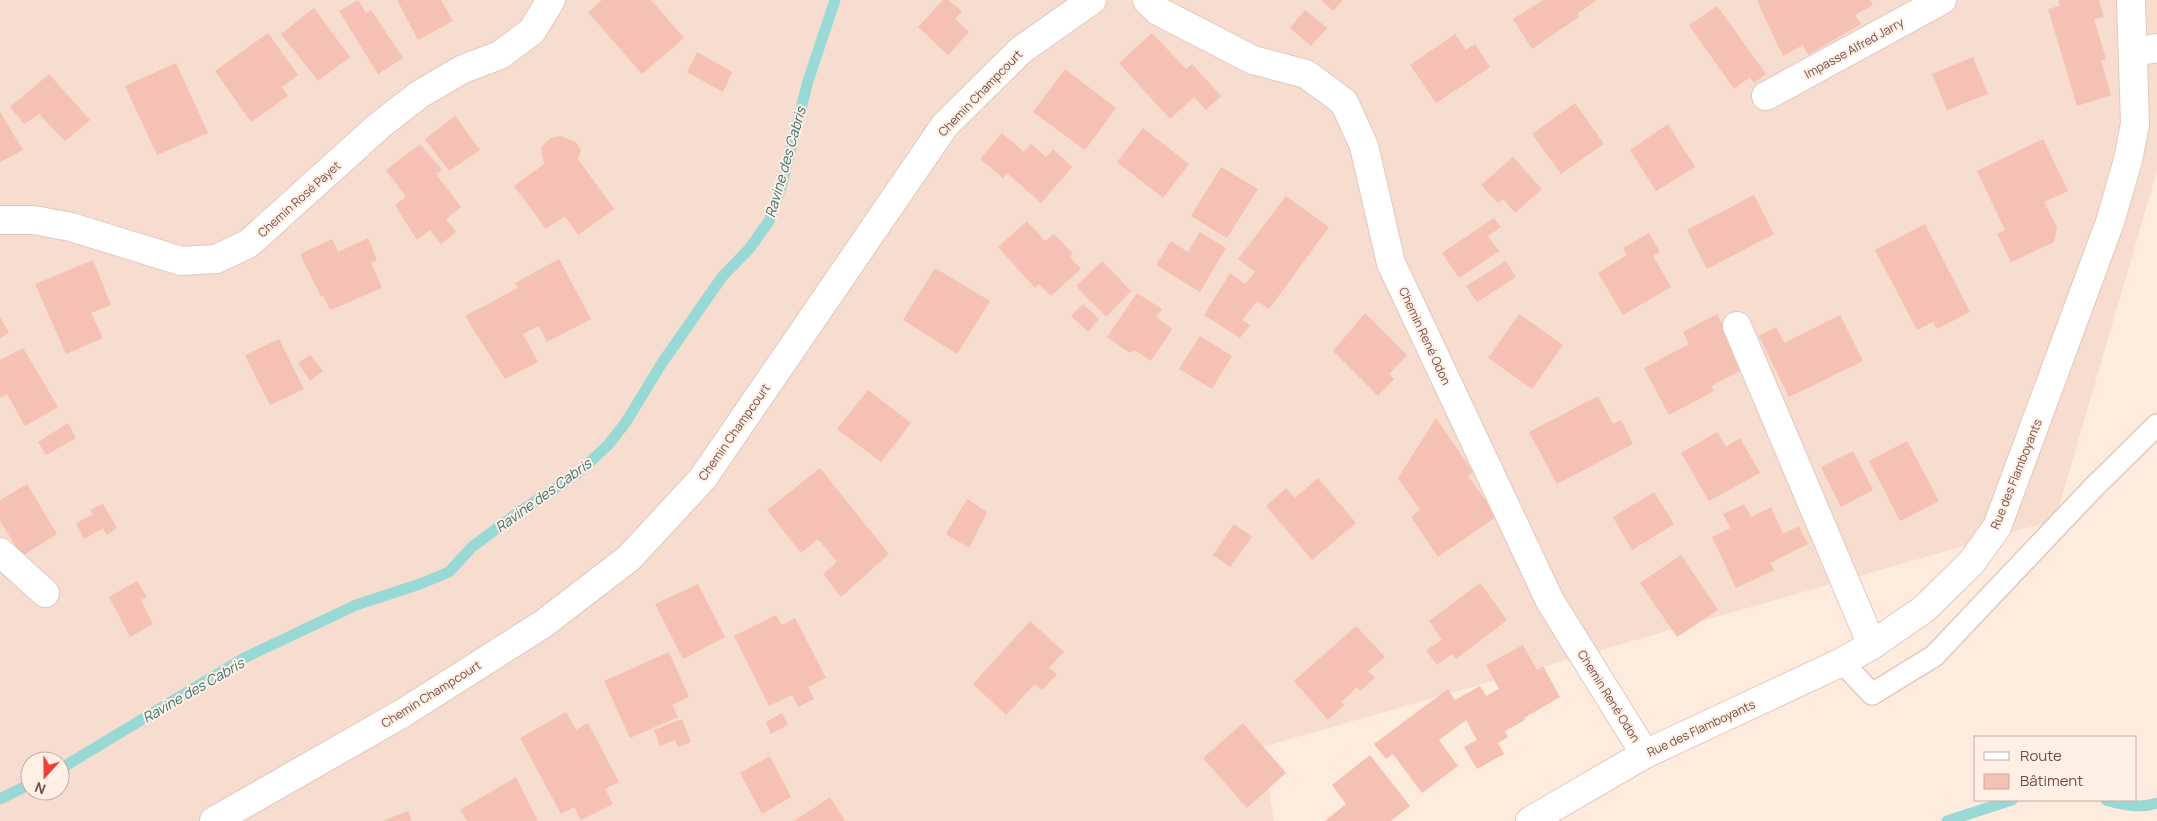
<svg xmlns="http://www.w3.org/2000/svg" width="2157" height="821" font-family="Manrope,sans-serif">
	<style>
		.residential { fill: #f7ddcf; fill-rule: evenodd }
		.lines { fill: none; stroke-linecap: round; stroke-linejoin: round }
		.stream { stroke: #98d9d6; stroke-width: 11 }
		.building { fill: #f4c1b4 }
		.service-casing { stroke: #e3c7bd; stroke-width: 24 }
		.minor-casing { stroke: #e3c7bd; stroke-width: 30 }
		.secondary-casing { stroke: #e8c6b9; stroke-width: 30 }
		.service { stroke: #fff; stroke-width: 21 }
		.minor { stroke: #fff; stroke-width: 28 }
		.secondary { stroke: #fff; stroke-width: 28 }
		.labels { text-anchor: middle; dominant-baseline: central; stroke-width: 4; stroke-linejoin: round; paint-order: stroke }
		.street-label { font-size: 12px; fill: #734c45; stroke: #ffefe5 }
		.water-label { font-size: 14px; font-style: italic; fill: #367472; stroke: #ffefe5 }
	</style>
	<rect width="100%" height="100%" fill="#fdebdd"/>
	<path class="residential" d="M0 0H2157V171L2055 520 1262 747 1274 821H0ZM30 761H60V791H30Z"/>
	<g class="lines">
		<g class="stream">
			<polyline points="60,769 244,658 356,605 420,584 449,572 472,547 519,512 578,473 608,445 626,422 662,363 722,277 749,249 769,221 782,184 808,81 835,0"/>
			<polyline points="0,799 30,784"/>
			<path d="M2106 800C2122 805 2141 809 2157 803"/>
			<polyline points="1947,821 2012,800"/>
		</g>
	</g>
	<g class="building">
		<polygon points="358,0 366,13 371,10 403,58 378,74 339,11"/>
		<polygon points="397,0 441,0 453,21 418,40"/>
		<polygon points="602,0 651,0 684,38 642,74 588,12"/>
		<polygon points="943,0 948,0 962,11 955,19 969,32 948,55 918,27"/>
		<polygon points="1321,0 1343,0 1333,11"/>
		<polygon points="1543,0 1597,0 1577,14 1579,17 1532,49 1513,19"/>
		<polygon points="1759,0 1870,0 1873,5 1855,15 1861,24 1808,55 1803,45 1783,56 1757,1"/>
		<polygon points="2058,0 2099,0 2104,17 2094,19 2106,59 2101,60 2111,95 2077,106 2048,9 2060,6"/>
		<polygon points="1717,6 1766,74 1754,83 1750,77 1734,89 1689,25"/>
		<polygon points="314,8 350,57 318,81 281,34"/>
		<polygon points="1305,10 1327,28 1311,46 1290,28"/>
		<polygon points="268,33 298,75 282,87 288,96 251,122 215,71"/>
		<polygon points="1152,33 1186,69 1192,64 1221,96 1206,110 1194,97 1170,119 1119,63"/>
		<polygon points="1455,34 1466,50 1475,44 1490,67 1436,103 1410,65"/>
		<polygon points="697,52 732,72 723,92 687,72"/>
		<polygon points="1973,57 1988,94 1947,110 1932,74"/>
		<polygon points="176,63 208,133 157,155 125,86"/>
		<polygon points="1065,69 1116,108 1085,150 1033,112"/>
		<polygon points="49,74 90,120 65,141 39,114 24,124 10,107"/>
		<polygon points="1575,103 1604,144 1561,174 1532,134"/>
		<polygon points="0,112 23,150 0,162"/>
		<polygon points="455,116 480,150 449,171 425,139"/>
		<polygon points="1668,124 1695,167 1656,191 1630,150"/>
		<polygon points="1143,128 1189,164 1163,198 1117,162"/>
		<polygon points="1002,133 1024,152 1031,144 1046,157 1053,149 1072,167 1041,203 1007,173 1003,178 980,159"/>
		<polygon points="560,136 576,142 581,150 578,159 614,209 578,235 565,216 546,229 514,186 544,164 541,149 544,144 551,138"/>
		<polygon points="2043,139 2068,191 2044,202 2057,227 2054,242 2011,262 1997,234 2005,230 1977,171"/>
		<polygon points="420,144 442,170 436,174 461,207 446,219 456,232 441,244 430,230 417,240 395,205 406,197 386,170"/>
		<polygon points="1513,157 1542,189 1515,213 1503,199 1498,203 1481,185"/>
		<polygon points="1221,167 1258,189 1227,238 1191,216"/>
		<polygon points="1754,195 1774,234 1707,269 1687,230"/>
		<polygon points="1286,196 1329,227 1269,309 1257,301 1242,320 1250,325 1240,338 1204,315 1230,273 1245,284 1255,272 1238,259"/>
		<polygon points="1494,218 1501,227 1488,236 1499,251 1459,278 1442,253"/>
		<polygon points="1027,221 1045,241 1054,234 1073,254 1070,257 1081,269 1051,296 1039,284 1035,288 998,247"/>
		<polygon points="1925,224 1970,312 1937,329 1933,322 1917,330 1875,250"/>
		<polygon points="1200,232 1226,248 1200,292 1156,265 1171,241 1188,252"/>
		<polygon points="1649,233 1660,252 1653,256 1671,287 1623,315 1598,273 1627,255 1623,248"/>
		<polygon points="368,238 377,260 371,263 382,288 330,310 323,296 321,297 300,254 332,239 338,252"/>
		<polygon points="559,259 591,319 547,342 539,326 523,334 538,362 505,379 465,316 518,288 515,283"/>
		<polygon points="93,260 111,305 91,313 103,338 66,354 35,284"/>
		<polygon points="1102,261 1131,291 1106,317 1076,286"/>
		<polygon points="1506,261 1516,277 1477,302 1466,286"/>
		<polygon points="935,268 990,301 957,354 903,320"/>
		<polygon points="1137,293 1162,309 1156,317 1172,329 1151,361 1135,350 1130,353 1107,337"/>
		<polygon points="1083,304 1099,319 1088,332 1071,316"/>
		<polygon points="1365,313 1407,355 1389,374 1394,379 1378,396 1333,351"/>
		<polygon points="1519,314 1563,345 1532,389 1488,358"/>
		<polygon points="1717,314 1746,368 1711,386 1714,391 1669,415 1644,368 1689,344 1683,332"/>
		<polygon points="1840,315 1863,361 1789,397 1759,336 1776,327 1784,343"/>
		<polygon points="0,317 9,333 0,338"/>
		<polygon points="1200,336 1232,356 1212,389 1179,369"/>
		<polygon points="279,339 304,389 270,405 245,355"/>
		<polygon points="23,348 58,407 25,426 7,394 0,398 0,360"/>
		<polygon points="310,355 323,371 310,381 298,363"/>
		<polygon points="868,390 911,423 881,462 837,429"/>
		<polygon points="1598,396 1613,424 1621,420 1633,444 1557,484 1529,432"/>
		<polygon points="1436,418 1473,472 1468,476 1497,516 1438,557 1411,517 1420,510 1398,478"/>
		<polygon points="68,423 76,438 46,455 38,442"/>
		<polygon points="1717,432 1726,447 1740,438 1760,473 1709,501 1681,453"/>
		<polygon points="1907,441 1939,501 1900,521 1869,461"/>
		<polygon points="1853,451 1873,490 1841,507 1821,467"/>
		<polygon points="820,468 889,554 841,597 823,574 837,562 818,539 801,553 767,510"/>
		<polygon points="1318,478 1356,523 1312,560 1266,506 1286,488 1295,498"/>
		<polygon points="27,484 57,534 22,556 0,521 0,500"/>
		<polygon points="1654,492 1674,524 1632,550 1613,517"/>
		<polygon points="967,499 987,512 969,548 946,534"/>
		<polygon points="103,504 117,528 107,535 103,528 84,539 76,523 93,514 90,510"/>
		<polygon points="1744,504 1751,517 1771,507 1783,534 1799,526 1808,544 1770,563 1774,570 1736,588 1712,537 1731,528 1723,514"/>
		<polygon points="1234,524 1252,537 1230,567 1213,555"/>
		<polygon points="1681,555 1718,610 1677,637 1640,583"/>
		<polygon points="137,581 147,597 141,600 153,624 130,637 109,597"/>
		<polygon points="1480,583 1507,620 1456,659 1452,654 1437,665 1426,650 1442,640 1429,621"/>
		<polygon points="698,584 725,637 683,659 655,604"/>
		<polygon points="776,615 782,625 795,618 826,678 808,687 814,699 798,707 792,695 769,706 734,636"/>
		<polygon points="1030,621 1064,652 1049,668 1057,674 1042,690 1035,684 1006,715 973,684"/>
		<polygon points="1356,626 1385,657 1368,671 1375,678 1360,691 1357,687 1341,702 1344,705 1328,720 1294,681"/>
		<polygon points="1523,645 1537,670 1543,666 1560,697 1524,718 1525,720 1505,731 1508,737 1498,743 1504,754 1477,769 1464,747 1477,740 1466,720 1439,740 1458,766 1422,793 1393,754 1386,759 1374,744 1448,689 1455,700 1480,686 1486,696 1499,689 1486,665"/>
		<polygon points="669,652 689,697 672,705 678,717 630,738 604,681"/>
		<polygon points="566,712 576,730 588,723 619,782 605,789 613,804 581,820 574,807 561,814 520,738"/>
		<polygon points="782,713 788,725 771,734 766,722"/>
		<polygon points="682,719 691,742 678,747 675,740 660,746 654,730"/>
		<polygon points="1243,723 1286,773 1247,808 1203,758"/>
		<polygon points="1370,755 1410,806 1391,821 1325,821 1346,804 1332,785"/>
		<polygon points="770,756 791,797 762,814 740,773"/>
		<polygon points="516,777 538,821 467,821 460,810"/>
		<polygon points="830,797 845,821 794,821 820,804"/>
		<polygon points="408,811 412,821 382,821"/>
	</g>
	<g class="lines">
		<g class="service-casing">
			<polyline id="service" points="1842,662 1872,694 1934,656 2093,488 2157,425"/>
		</g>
		<g class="minor-casing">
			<g id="minor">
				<polyline points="1147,0 1158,11 1253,60 1306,74 1344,102 1364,146 1391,263 1550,601 1645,754"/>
				<polyline points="2134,52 2157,48"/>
				<polyline points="1766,96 1942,0"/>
				<polyline points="0,220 34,220 71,227 181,261 216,259 248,244 380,125 420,94 463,69 500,55 532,31 551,0"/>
				<polyline points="1737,326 1872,645"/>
				<polyline points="0,552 45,593"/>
				<polyline points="214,821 403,713 543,624 629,558 703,478 945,125 1021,50 1092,0"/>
			</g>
		</g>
		<g class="secondary-casing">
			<polyline id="secondary" points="1530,821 1645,754 1842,662 1872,645 1924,609 1971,563 1997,527 2110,222 2128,160 2135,124 2131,0"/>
		</g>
		<use href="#service" class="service"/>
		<use href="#minor" class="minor"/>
		<use href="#secondary" class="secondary"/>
	</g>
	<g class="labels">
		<g class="street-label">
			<text transform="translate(1854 48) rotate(-29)">Impasse Alfred Jarry</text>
			<text transform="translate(980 93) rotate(-46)">Chemin Champcourt</text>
			<text transform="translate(299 199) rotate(-42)">Chemin Rosé Payet</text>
			<text transform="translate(1425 336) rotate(65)">Chemin René Odon</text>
			<text transform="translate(734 432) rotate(-55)">Chemin Champcourt</text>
			<text transform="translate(2016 474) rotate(-68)">Rue des Flamboyants</text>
			<text transform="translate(431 694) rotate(-32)">Chemin Champcourt</text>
			<text transform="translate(1609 696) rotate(58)">Chemin René Odon</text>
			<text transform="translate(1701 728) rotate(-25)">Rue des Flamboyants</text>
		</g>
		<g class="water-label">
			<text transform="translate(785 162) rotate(-74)">Ravine des Cabris</text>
			<text transform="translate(543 495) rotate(-36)">Ravine des Cabris</text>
			<text transform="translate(193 690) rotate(-30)">Ravine des Cabris</text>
		</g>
	</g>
	<rect x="1974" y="736" width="162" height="65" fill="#ffefe5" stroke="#c7aea5"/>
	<rect x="1984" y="752" width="25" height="8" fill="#ffffff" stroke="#c7aea5"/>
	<text x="2020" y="761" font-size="15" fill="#734c45">Route</text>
	<rect x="1984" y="774" width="25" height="15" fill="#f4c1b4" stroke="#c7aea5"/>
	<text x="2020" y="786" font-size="15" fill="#734c45">Bâtiment</text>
	<g transform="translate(45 776) rotate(201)"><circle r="24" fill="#ffefe5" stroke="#c7aea5"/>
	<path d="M0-4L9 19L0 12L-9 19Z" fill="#ee403b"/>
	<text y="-8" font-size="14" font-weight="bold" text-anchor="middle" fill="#734c45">N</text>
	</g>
</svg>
